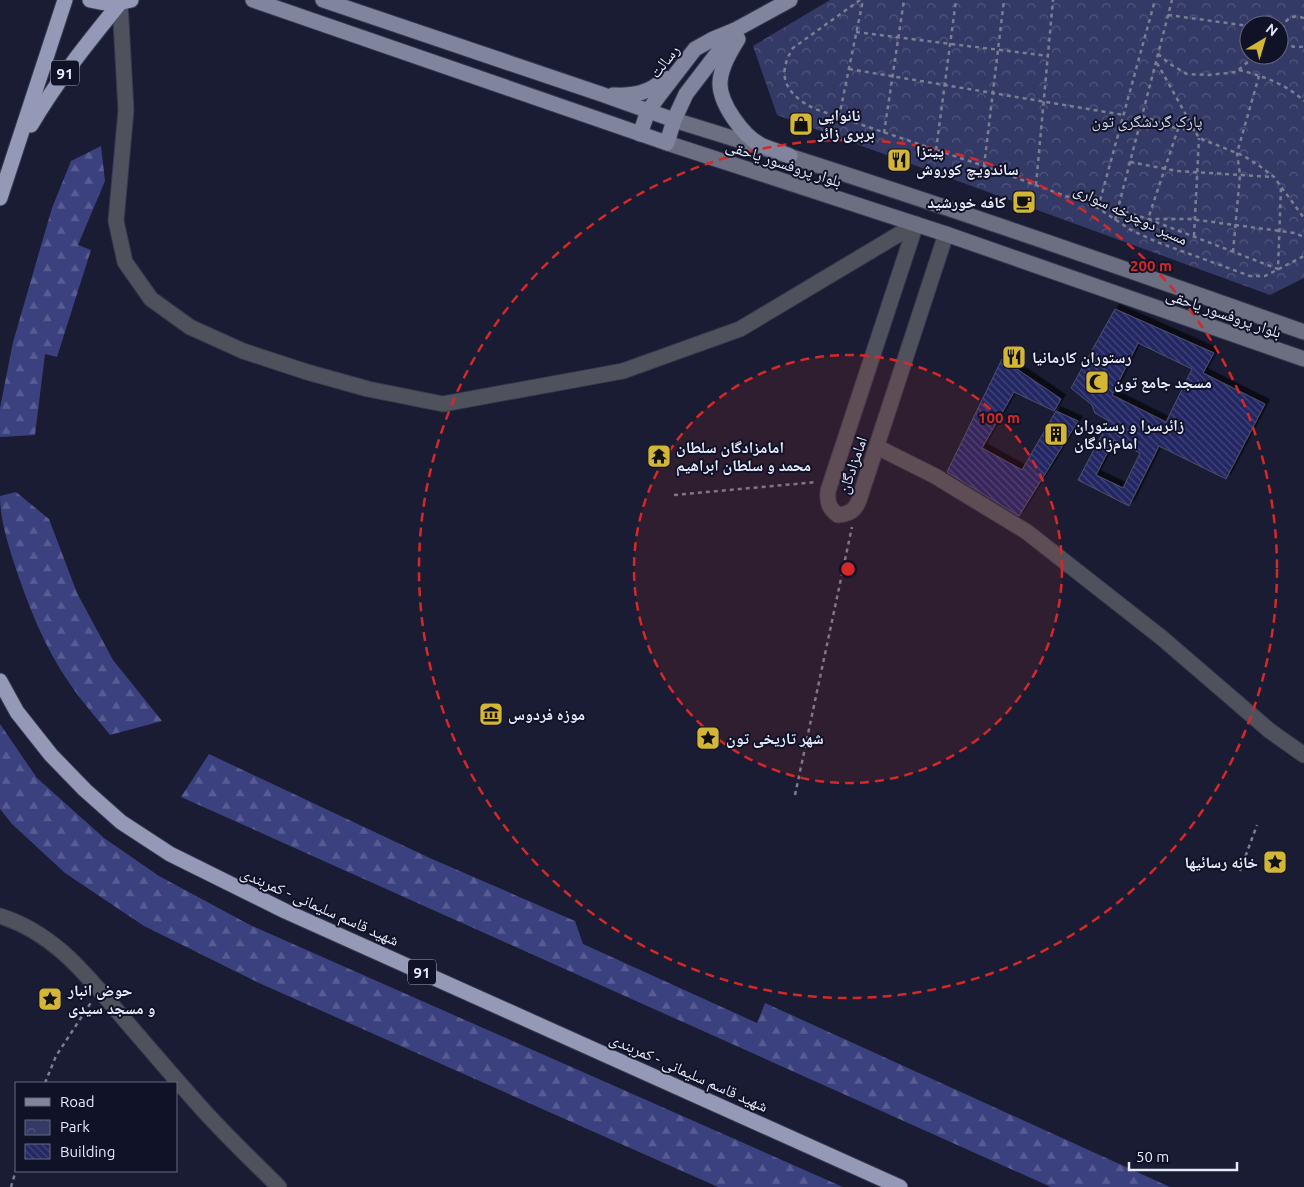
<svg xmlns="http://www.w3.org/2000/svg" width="1304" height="1187" font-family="Ubuntu,'Noto Naskh Arabic',sans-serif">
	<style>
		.forest { fill: url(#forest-firs) }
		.park { fill: url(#park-crowns); fill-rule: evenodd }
		.building { fill: url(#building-back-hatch); stroke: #4d516b; fill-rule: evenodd; filter: url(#shadow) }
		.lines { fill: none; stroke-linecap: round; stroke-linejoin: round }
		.street-casing { stroke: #36394e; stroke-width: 17 }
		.secondary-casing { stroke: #36394e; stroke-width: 17 }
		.primary-casing { stroke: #36394e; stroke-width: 17 }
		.highway-casing { stroke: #36394e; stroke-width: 17 }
		.path { stroke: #7b7e91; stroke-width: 2.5; stroke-dasharray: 4 4; stroke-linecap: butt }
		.street { stroke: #4f525d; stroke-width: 15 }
		.secondary { stroke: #6b6f81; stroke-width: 15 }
		.primary { stroke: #80859d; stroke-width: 15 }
		.highway { stroke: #9399b6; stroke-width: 15 }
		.ring { fill: none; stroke: #d62828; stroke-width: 2.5; stroke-dasharray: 9 6 }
		.labels { text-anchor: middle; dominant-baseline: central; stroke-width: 4; stroke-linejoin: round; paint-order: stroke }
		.shield { fill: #101328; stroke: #a6a9ba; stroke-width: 1 }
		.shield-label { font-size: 15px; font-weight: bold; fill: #e6e9f9 }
		.street-label { font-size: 16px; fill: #e6e9f9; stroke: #101328 }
		.poi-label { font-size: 16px; font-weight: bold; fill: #e6e9f9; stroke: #101328; text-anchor: start }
		.park-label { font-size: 16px; fill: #d7dbee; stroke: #101328 }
		.centre { fill: #d62828; stroke: #101328; stroke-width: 2.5 }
		.ring-label { font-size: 15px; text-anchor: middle; font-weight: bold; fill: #d62828; stroke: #101328; stroke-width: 4; stroke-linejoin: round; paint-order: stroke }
	</style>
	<defs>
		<pattern id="forest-firs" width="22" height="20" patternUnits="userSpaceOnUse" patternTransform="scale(1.25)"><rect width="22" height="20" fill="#3b417f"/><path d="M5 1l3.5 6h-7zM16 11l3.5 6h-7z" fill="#575c92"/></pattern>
		<pattern id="park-crowns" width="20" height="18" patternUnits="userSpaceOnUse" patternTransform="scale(1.25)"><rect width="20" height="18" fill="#343a66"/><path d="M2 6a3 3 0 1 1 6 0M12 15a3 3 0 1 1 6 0" fill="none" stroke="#51567d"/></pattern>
		<pattern id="building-back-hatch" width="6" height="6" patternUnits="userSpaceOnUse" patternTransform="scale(1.25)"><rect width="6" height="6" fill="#242863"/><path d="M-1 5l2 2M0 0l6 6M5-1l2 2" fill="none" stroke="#44477a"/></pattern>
		<filter id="shadow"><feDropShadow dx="4.5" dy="-4.5" stdDeviation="0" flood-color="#0009"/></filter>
	</defs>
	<rect width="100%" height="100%" fill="#191c32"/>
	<g class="forest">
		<polygon points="101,146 105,181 78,245 91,250 57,357 45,354 35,435 0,437 0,408 13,342 52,208 71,161"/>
		<path d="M16 492 49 519 77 593 113 660 162 721 110 735C97 718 82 702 70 684 44 647 28 605 14 563 7 541 0 518 0 496Z"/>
		<polygon points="0,724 37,778 104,838 159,876 250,925 843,1187 718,1187 259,983 144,926 65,873 12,824 0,809"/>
		<polygon points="209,754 432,859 575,921 583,944 757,1023 765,1003 1170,1187 1051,1187 181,797"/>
	</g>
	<path class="park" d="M830 0H1304V278L1270 295 777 115 753 46ZM1249 25H1279V55H1249Z"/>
	<g class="building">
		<path d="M1115 309 1214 353 1203 373 1265 404 1226 479 1159 446 1129 506 1078 480 1109 421 1095 413 1092 405 1071 388ZM1138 343 1192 369 1166 422 1112 395ZM1114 440 1140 453 1123 488 1096 475Z"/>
		<polygon points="1002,359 1061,399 1054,411 1014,392 982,448 1022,470 1056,411 1078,421 1019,516 947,472"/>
	</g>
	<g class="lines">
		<g class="street-casing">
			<g id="street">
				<polyline points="120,3 126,110 116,221 125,262 151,299 190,327 243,351 307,372 368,389 443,404 623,371 740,329 916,224"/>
				<path d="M916 224 828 491C827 503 829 508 838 515 849 514 855 511 859 500L946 234"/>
				<polyline points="877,447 935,476 1027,532 1162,638 1270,731 1304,755"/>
				<path d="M0 916C55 933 88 977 124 1019 148 1047 172 1075 196 1102 222 1132 251 1159 279 1187"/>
			</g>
		</g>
		<g class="secondary-casing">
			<g id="secondary">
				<path d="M674 120C886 185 1095 258 1304 332"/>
				<polyline points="667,143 946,234 1304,359"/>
			</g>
		</g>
		<g class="primary-casing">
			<g id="primary">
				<polyline points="253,0 667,143 674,120 686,94 735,30"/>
				<polyline points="323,0 601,94 674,120"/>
				<path d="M738 39C730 52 721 67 720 82 719 103 743 136 761 145 770 149 781 152 790 156"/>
				<path d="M613 95C634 96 650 93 665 78"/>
				<polyline points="640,134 648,111 658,97 695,49 713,39 735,30 790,0"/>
			</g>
		</g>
		<g class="highway-casing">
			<g id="highway">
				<path d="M90 0C105 4 117 4 131 0"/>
				<path d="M31 125C57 81 88 42 120 3"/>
				<polyline points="0,198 65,0"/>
				<polyline points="0,681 17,712 51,755 85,790 121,822 170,854 285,911 900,1187"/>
			</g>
		</g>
		<g class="path">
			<path d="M860 0 793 48C775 77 787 95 815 109L984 166 1098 208 1131 230 1157 242 1250 276H1265L1304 256"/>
			<polyline points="1168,15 1249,26"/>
			<path d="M1304 18C1275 8 1276 55 1304 46"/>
			<polyline points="856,32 1048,56"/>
			<polyline points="1158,54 1170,64 1187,74 1209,75 1236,72 1256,55"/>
			<polyline points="1157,63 1199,138 1244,156 1261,167 1274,177 1304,218"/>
			<polyline points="849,69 1124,115"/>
			<path d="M1239 70C1263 76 1286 84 1304 101"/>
			<polyline points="1142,116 1178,129"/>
			<polyline points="839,117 863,0"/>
			<polyline points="1195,130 1178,129 1148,219 1278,269 1281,186"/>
			<polyline points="884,133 904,0"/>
			<polyline points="936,150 956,0"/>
			<polyline points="1130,162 1177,171 1272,177"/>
			<polyline points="984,166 1004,0"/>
			<polyline points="1036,185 1053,0"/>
			<polyline points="1098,208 1155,0"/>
			<polyline points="1117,209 1148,219 1190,219 1295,233 1304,237"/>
			<polyline points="1115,220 1172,0"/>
			<polyline points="1194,236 1199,138"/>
			<polyline points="1233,252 1240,175 1237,153 1259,76"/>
			<polyline points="674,495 817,482"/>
			<polyline points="795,795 852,527"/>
			<polyline points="1240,871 1257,825"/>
			<polyline points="45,1083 56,1056 92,1001"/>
			<polyline points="11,1187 16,1170"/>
		</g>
		<use href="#street" class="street"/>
		<use href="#secondary" class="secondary"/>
		<use href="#primary" class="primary"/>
		<use href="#highway" class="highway"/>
	</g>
	<circle cx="848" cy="569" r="214" fill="#d62828" fill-opacity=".12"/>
	<g class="ring">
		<circle cx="848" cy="569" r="214"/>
		<circle cx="848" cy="569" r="429"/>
	</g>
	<defs>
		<g id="shop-square" transform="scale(1.25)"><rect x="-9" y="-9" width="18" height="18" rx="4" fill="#d3b635" stroke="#101328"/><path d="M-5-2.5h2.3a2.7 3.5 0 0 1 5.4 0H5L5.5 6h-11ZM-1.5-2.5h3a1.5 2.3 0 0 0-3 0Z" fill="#111"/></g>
		<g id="restaurant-square" transform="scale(1.25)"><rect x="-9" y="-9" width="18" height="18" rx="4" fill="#d3b635" stroke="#101328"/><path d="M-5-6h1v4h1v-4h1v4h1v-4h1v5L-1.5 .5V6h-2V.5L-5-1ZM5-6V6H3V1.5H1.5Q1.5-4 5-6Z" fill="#111"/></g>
		<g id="cafe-square" transform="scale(1.25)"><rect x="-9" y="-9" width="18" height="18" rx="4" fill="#d3b635" stroke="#101328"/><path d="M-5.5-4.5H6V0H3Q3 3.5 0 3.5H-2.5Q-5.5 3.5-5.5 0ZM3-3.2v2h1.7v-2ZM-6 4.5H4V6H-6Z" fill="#111"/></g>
		<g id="mosque-square" transform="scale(1.25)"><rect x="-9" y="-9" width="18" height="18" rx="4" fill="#d3b635" stroke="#101328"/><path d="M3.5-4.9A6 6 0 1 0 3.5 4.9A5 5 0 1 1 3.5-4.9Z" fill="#111"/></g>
		<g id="building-square" transform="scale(1.25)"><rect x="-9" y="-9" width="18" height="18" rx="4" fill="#d3b635" stroke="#101328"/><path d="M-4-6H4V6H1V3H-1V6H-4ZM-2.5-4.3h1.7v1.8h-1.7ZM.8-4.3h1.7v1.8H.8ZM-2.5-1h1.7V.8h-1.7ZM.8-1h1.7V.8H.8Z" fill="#111"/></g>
		<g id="temple-square" transform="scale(1.25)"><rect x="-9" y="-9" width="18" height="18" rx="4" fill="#d3b635" stroke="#101328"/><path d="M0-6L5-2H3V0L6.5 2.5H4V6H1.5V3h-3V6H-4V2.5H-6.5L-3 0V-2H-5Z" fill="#111"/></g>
		<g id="museum-square" transform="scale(1.25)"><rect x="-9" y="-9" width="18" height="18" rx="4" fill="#d3b635" stroke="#101328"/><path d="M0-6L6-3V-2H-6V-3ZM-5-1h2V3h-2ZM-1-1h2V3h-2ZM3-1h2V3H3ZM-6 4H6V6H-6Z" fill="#111"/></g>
		<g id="sight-square" transform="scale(1.25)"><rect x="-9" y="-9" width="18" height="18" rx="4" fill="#d3b635" stroke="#101328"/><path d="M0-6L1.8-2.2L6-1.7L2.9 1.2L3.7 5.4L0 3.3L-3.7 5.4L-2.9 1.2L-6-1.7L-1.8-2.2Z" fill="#111"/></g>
	</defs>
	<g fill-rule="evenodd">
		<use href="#shop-square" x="801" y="124"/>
		<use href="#restaurant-square" x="899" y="160"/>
		<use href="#cafe-square" x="1024" y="202"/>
		<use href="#restaurant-square" x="1014" y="357"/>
		<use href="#mosque-square" x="1097" y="382"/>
		<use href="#building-square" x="1056" y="434"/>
		<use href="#temple-square" x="659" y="456"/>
		<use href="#museum-square" x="491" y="714"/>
		<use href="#sight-square" x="708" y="738"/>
		<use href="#sight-square" x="1275" y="862"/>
		<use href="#sight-square" x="50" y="999"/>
	</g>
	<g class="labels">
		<g class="shield">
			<rect x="51" y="60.5" width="28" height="25" rx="4"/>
			<rect x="408" y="959.5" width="28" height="25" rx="4"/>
		</g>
		<g class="shield-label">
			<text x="65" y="73">91</text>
			<text x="422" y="972">91</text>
		</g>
		<g class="street-label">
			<text transform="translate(664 61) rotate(-52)">رسالت</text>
			<text transform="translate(784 163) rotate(18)">بلوار پروفسور یاحقی</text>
			<text transform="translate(1131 214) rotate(25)">مسیر دوچرخه سواری</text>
			<text transform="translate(1224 313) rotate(19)">بلوار پروفسور یاحقی</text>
			<text transform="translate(852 465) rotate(-71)">امامزادگان</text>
			<text transform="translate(320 906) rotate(24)">شهید قاسم سلیمانی - کمربندی</text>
			<text transform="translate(689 1072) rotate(24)">شهید قاسم سلیمانی - کمربندی</text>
		</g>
		<g class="poi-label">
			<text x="818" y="115">نانوایی<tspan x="818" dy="18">بربری زائر</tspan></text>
			<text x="916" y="151">پيتزا<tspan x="916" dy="18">ساندویچ کوروش</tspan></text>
			<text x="1006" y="202" text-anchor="end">کافه خورشید</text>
			<text x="1032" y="357">رستوران کارمانیا</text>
			<text x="1114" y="382">مسجد جامع تون</text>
			<text x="1074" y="425">زائرسرا و رستوران<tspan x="1074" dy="18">امام‌زادگان</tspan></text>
			<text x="676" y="447">امامزادگان سلطان<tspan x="676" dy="18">محمد و سلطان ابراهیم</tspan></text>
			<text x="508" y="714">موزه فردوس</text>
			<text x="726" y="738">شهر تاریخی تون</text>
			<text x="1258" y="862" text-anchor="end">خانه رسائیها</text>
			<text x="68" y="990">حوض انبار<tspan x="68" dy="18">و مسجد سیدی</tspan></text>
		</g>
		<g class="park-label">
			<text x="1147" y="121">پارک گردشگری تون</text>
		</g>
	</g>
	<circle cx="848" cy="569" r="8" class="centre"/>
	<g class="ring-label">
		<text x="1151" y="271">200 m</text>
		<text x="999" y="423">100 m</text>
	</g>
	<rect x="15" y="1082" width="162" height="90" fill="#101328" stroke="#66697c"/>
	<rect x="25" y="1098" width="25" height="8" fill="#80859d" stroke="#66697c"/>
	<text x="60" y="1107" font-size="15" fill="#e6e9f9">Road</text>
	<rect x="25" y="1120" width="25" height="15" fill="url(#park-crowns)" stroke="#66697c"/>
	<text x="60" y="1132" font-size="15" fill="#e6e9f9">Park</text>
	<rect x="25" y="1144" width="25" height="15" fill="url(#building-back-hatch)" stroke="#66697c"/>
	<text x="60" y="1157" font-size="15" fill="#e6e9f9">Building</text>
	<g transform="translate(1264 40) rotate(38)"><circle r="24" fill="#101328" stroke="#66697c"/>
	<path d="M0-4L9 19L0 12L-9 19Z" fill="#d3b635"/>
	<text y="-8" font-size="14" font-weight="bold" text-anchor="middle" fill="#e6e9f9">N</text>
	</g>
	<path d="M1129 1162v8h108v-8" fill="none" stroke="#e6e9f9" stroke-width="2.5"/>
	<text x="1136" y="1162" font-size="15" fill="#e6e9f9" stroke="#101328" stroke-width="4" paint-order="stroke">50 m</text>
</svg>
